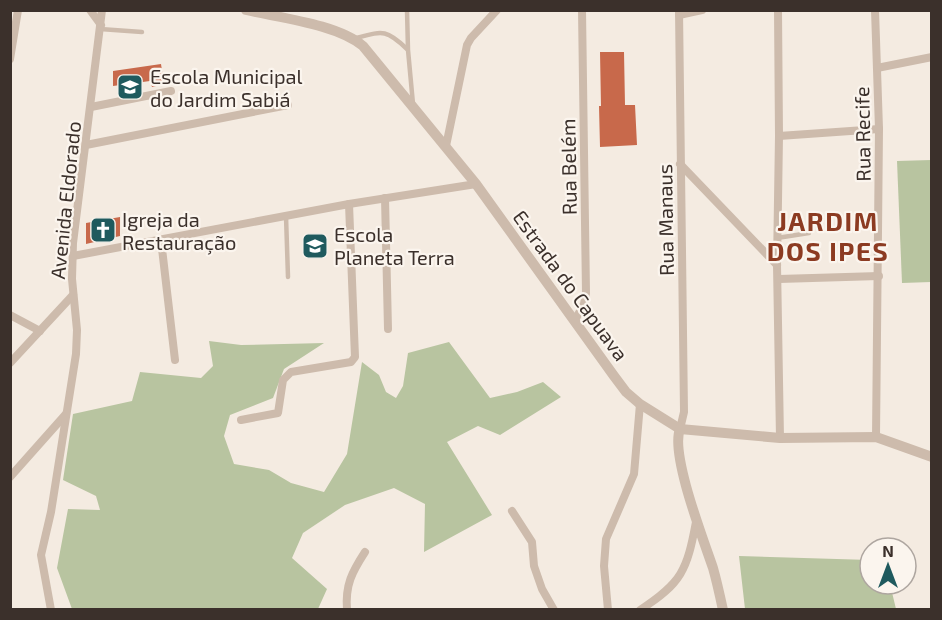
<svg xmlns="http://www.w3.org/2000/svg" width="942" height="620" font-family="'Exo 2',sans-serif">
	<style>
		.green { fill: #b8c4a0 }
		.building { fill: #c8694b }
		.lines { fill: none; stroke-linecap: round; stroke-linejoin: round }
		.service { stroke: #cdbbac; stroke-width: 4.5 }
		.minor { stroke: #cdbbac; stroke-width: 8 }
		.tertiary { stroke: #cdbbac; stroke-width: 10 }
		.labels { text-anchor: middle; dominant-baseline: central; stroke-width: 4.5; stroke-linejoin: round; paint-order: stroke }
		.poi-label { font-size: 20px; fill: #3b302b; stroke: #fbf5ee; text-anchor: start }
		.street-label { font-size: 20px; fill: #3b302b; stroke: #fbf5ee }
		.district-label { font-size: 26px; font-weight: bold; letter-spacing: 1.5px; fill: #8c3b22; stroke: #fbf5ee }
	</style>
	<rect width="100%" height="100%" fill="#f4ebe1"/>
	<g class="green">
		<polygon points="931,160 931,282 902,283 897,161"/>
		<polygon points="209,341 241,345 324,343 284,369 273,398 230,415 224,436 234,464 269,470 291,483 324,492 347,454 362,362 379,375 386,392 396,398 403,386 408,353 449,342 490,398 517,392 543,382 561,397 500,435 478,426 447,442 492,515 424,552 425,504 394,488 345,505 303,533 292,558 327,589 318,609 72,609 57,568 68,509 100,510 96,496 63,480 73,414 132,401 140,372 201,378 213,366"/>
		<polygon points="739,556 870,560 870,584 890,584 896,609 745,609"/>
	</g>
	<g class="building">
		<polygon points="600,52 624,52 625,105 635,105 637,145 600,147 599,106 601,106"/>
		<polygon points="161,64 164,84 152,87 150,81 113,86 113,71"/>
		<polygon points="120,217 120,236 86,244 86,223"/>
	</g>
	<g class="lines">
		<g class="service">
			<polyline points="407,10 408,50 413,104"/>
			<polyline points="100,29 142,32"/>
			<path d="M356 38C383 31 386 29 407 49"/>
			<polyline points="286,216 288,277"/>
			<polyline points="777,238 809,233"/>
		</g>
		<g class="minor">
			<polyline points="90,10 101,25"/>
			<polyline points="679,10 684,412 680,429"/>
			<polyline points="778,10 779,136 777,265 780,438"/>
			<polyline points="875,10 879,129 876,437"/>
			<polyline points="679,15 702,10"/>
			<polyline points="10,59 18,10"/>
			<polyline points="877,68 932,57"/>
			<polyline points="91,107 171,91"/>
			<polyline points="779,136 879,129"/>
			<polyline points="86,145 288,105"/>
			<polyline points="446,146 467,45 471,38 497,10"/>
			<polyline points="680,164 777,265"/>
			<polyline points="385,198 388,329"/>
			<polyline points="161,240 175,360"/>
			<polyline points="73,256 349,204 476,184"/>
			<polyline points="779,279 879,276"/>
			<polyline points="10,315 40,331"/>
			<polyline points="575,320 584,304 586,293 582,10"/>
			<polyline points="10,363 73,295"/>
			<polyline points="241,420 278,413 283,380 291,372 351,362 355,357 349,204"/>
			<polyline points="10,477 66,414"/>
			<polyline points="512,511 532,542 534,566 542,589 554,610"/>
			<polyline points="51,610 41,555 51,512 76,354 77,330 72,279 73,243 102,10"/>
			<path d="M347 610C345 585 352 572 365 552"/>
			<polyline points="608,610 604,566 606,539 634,474 640,404"/>
			<path d="M640 610C682 583 687 570 696 522"/>
		</g>
		<g class="tertiary">
			<path d="M246 10C280 18 337 24 363 46L476 184 614 376 626 392 640 404 680 429 780 438 876 437 932 457"/>
			<path d="M680 429C670 454 704 541 713 568 717 582 720 596 723 610"/>
		</g>
	</g>
	<defs>
		<g id="school-square" transform="scale(1.35)"><rect x="-9" y="-9" width="18" height="18" rx="4" fill="#1f5a5e" stroke="#fbf5ee"/><path d="M0-5L7-2L0 1L-7-2ZM-4 1L0 2.5L4 1V4Q0 6-4 4Z" fill="#fff"/></g>
		<g id="church-square" transform="scale(1.35)"><rect x="-9" y="-9" width="18" height="18" rx="4" fill="#1f5a5e" stroke="#fbf5ee"/><path d="M-1.2-6h2.4v3.5h3.3v2.4h-3.3V6h-2.4V-.1h-3.3v-2.4h3.3Z" fill="#fff"/></g>
	</defs>
	<g fill-rule="evenodd">
		<use href="#school-square" x="130" y="87"/>
		<use href="#church-square" x="103" y="230"/>
		<use href="#school-square" x="315" y="246"/>
	</g>
	<g class="labels">
		<g class="poi-label">
			<text x="150" y="76">Escola Municipal<tspan x="150" dy="23">do Jardim Sabiá</tspan></text>
			<text x="122" y="219">Igreja da<tspan x="122" dy="23">Restauração</tspan></text>
			<text x="334" y="234">Escola<tspan x="334" dy="23">Planeta Terra</tspan></text>
		</g>
		<g class="street-label">
			<text transform="translate(862 134) rotate(-91)">Rua Recife</text>
			<text transform="translate(568 167) rotate(-91)">Rua Belém</text>
			<text transform="translate(65 200) rotate(-84)">Avenida Eldorado</text>
			<text transform="translate(665 220) rotate(-91)">Rua Manaus</text>
			<text transform="translate(571 285) rotate(54)">Estrada do Capuava</text>
		</g>
		<g class="district-label">
			<text x="828" y="220">JARDIM<tspan x="828" dy="30">DOS IPES</tspan></text>
		</g>
	</g>
	<rect width="942" height="620" fill="none" stroke="#3b302b" stroke-width="24"/>
	<g transform="translate(888 566)"><circle r="28" fill="#fbf5ee" stroke="#aea6a0" stroke-width="1.5"/>
	<path d="M0-4.5L10 22L0 15L-10 22Z" fill="#1f5a5e"/>
	<text y="-9" font-size="16" font-weight="bold" text-anchor="middle" fill="#3b302b">N</text>
	</g>
</svg>
